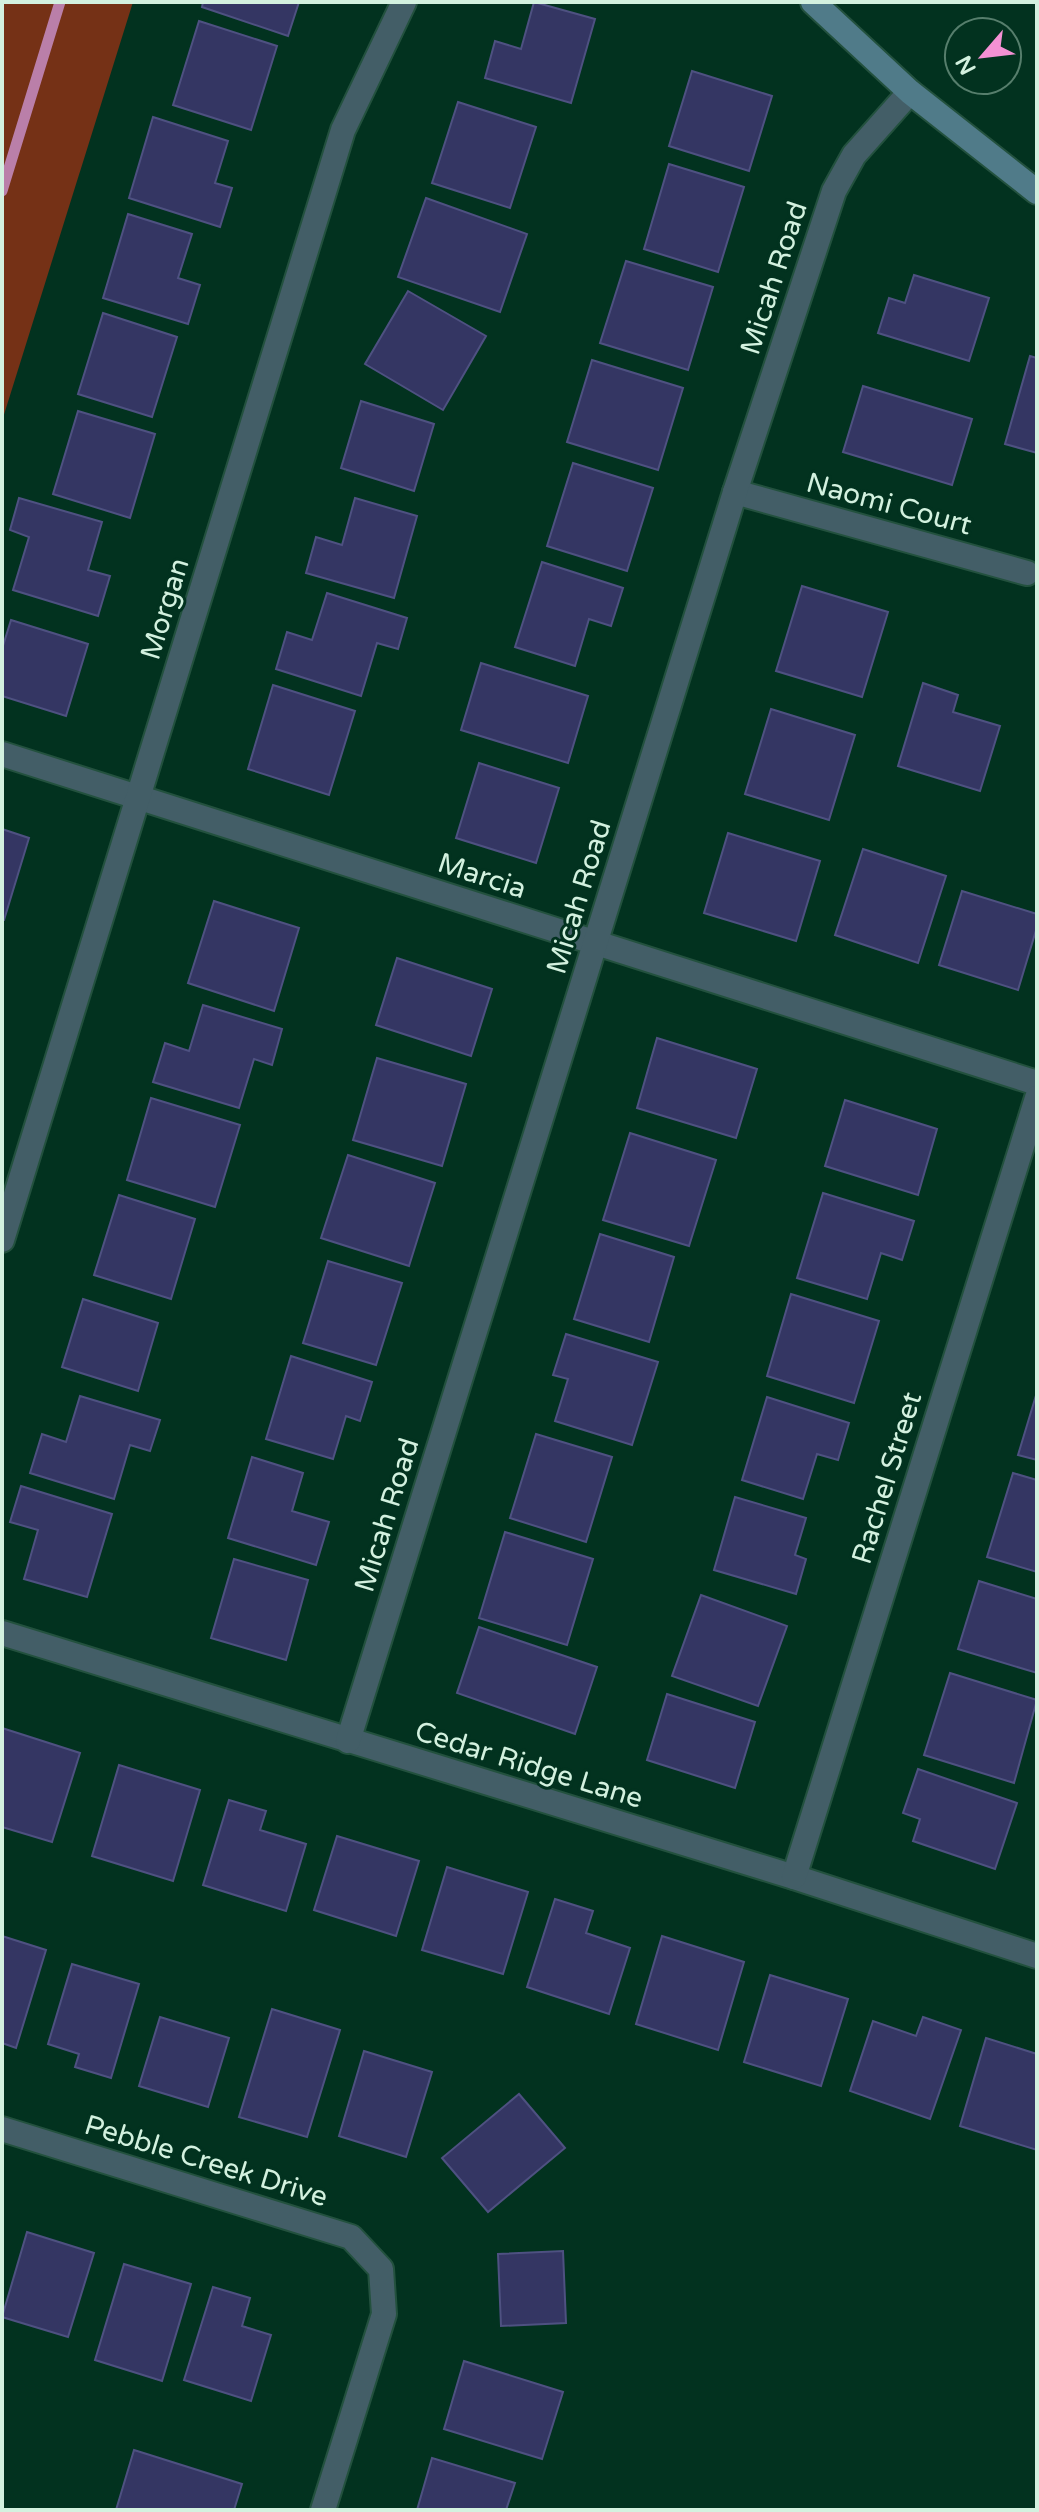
<svg xmlns="http://www.w3.org/2000/svg" width="1039" height="2512" font-family="'Varela Round',sans-serif">
	<style>
		.green { fill: #753116 }
		.lines { fill: none; stroke-linecap: round; stroke-linejoin: round }
		.stream { stroke: #ba7fa9; stroke-width: 11 }
		.building { fill: #343663; stroke: #4e5181; stroke-width: 2 }
		.street-casing { stroke: #23513e; stroke-width: 28 }
		.secondary-casing { stroke: #23513e; stroke-width: 28 }
		.street { stroke: #435e67; stroke-width: 24 }
		.secondary { stroke: #507b89; stroke-width: 24 }
		.labels { text-anchor: middle; dominant-baseline: central; stroke-width: 6; stroke-linejoin: round; paint-order: stroke }
		.street-label { font-size: 28px; fill: #d3f1df; stroke: #02321f }
	</style>
	<rect width="100%" height="100%" fill="#02321f"/>
	<polygon class="green" points="2,2 133,2 2,421"/>
	<g class="lines">
		<polyline class="stream" points="2,191 60,2"/>
	</g>
	<g class="building">
		<polygon points="203,2 299,2 288,36 202,7"/>
		<polygon points="534,2 595,19 571,103 485,78 495,41 521,49"/>
		<polygon points="199,21 277,46 251,130 173,105"/>
		<polygon points="692,71 772,96 749,171 669,146"/>
		<polygon points="458,102 536,127 510,208 432,183"/>
		<polygon points="153,117 228,141 215,183 232,188 220,227 129,198"/>
		<polygon points="669,164 744,187 718,272 644,249"/>
		<polygon points="426,198 527,234 500,312 398,277"/>
		<polygon points="128,214 192,234 178,278 200,285 188,324 103,298"/>
		<polygon points="626,261 713,287 688,370 600,343"/>
		<polygon points="914,275 989,298 969,361 878,333 889,298 905,303"/>
		<polygon points="408,291 486,336 443,410 365,364"/>
		<polygon points="103,313 177,337 152,417 78,394"/>
		<polygon points="1030,356 1037,358 1037,453 1005,444"/>
		<polygon points="592,360 683,388 658,470 567,442"/>
		<polygon points="863,386 972,419 952,485 843,452"/>
		<polygon points="361,401 434,424 414,491 341,468"/>
		<polygon points="78,411 155,434 130,518 53,494"/>
		<polygon points="573,463 653,488 627,571 547,546"/>
		<polygon points="19,498 102,522 88,570 110,576 98,616 13,590 29,537 10,530"/>
		<polygon points="355,498 417,516 394,598 306,573 316,537 342,545"/>
		<polygon points="542,562 623,588 611,626 589,619 575,666 515,647"/>
		<polygon points="802,586 888,612 862,697 776,671"/>
		<polygon points="327,593 407,618 398,649 377,643 361,696 276,669 287,632 312,640"/>
		<polygon points="11,620 88,644 66,716 2,696 2,649"/>
		<polygon points="481,663 588,696 568,763 461,730"/>
		<polygon points="923,683 958,695 953,712 1000,726 980,791 898,766"/>
		<polygon points="273,685 355,711 329,795 248,769"/>
		<polygon points="771,709 855,735 829,820 745,794"/>
		<polygon points="479,763 559,788 536,863 456,838"/>
		<polygon points="2,829 29,838 4,920 2,920"/>
		<polygon points="728,833 820,861 796,941 704,913"/>
		<polygon points="863,849 946,876 918,963 835,935"/>
		<polygon points="962,891 1037,914 1037,927 1018,990 939,965"/>
		<polygon points="214,901 299,928 274,1011 188,983"/>
		<polygon points="397,958 492,989 471,1056 376,1025"/>
		<polygon points="203,1005 282,1029 272,1065 254,1059 239,1108 153,1082 165,1043 189,1051"/>
		<polygon points="657,1038 757,1069 736,1138 637,1108"/>
		<polygon points="377,1058 466,1084 442,1166 353,1140"/>
		<polygon points="151,1098 240,1125 215,1207 127,1180"/>
		<polygon points="845,1100 937,1129 918,1195 825,1166"/>
		<polygon points="630,1133 716,1160 689,1246 603,1220"/>
		<polygon points="348,1155 435,1183 409,1266 321,1238"/>
		<polygon points="823,1193 914,1221 902,1260 881,1253 867,1299 797,1278"/>
		<polygon points="119,1195 195,1219 171,1299 94,1275"/>
		<polygon points="600,1234 674,1257 649,1342 574,1319"/>
		<polygon points="328,1261 402,1283 376,1365 303,1343"/>
		<polygon points="791,1294 879,1321 854,1403 767,1376"/>
		<polygon points="83,1299 158,1323 138,1391 62,1367"/>
		<polygon points="566,1334 658,1362 632,1445 555,1421 568,1379 553,1375"/>
		<polygon points="291,1356 372,1382 360,1421 346,1416 333,1459 266,1439"/>
		<polygon points="1037,1392 1037,1460 1018,1455"/>
		<polygon points="80,1396 160,1420 150,1451 130,1445 114,1499 30,1473 42,1434 66,1442"/>
		<polygon points="767,1397 849,1423 838,1460 817,1454 803,1499 742,1480"/>
		<polygon points="536,1434 612,1457 586,1542 510,1518"/>
		<polygon points="252,1457 303,1473 292,1511 329,1522 316,1565 228,1538"/>
		<polygon points="1013,1473 1037,1480 1037,1572 987,1557"/>
		<polygon points="21,1486 112,1514 87,1597 24,1579 38,1530 10,1522"/>
		<polygon points="735,1497 806,1518 795,1555 806,1559 796,1594 714,1570"/>
		<polygon points="505,1532 593,1559 567,1645 479,1618"/>
		<polygon points="234,1559 308,1580 286,1660 211,1638"/>
		<polygon points="979,1581 1037,1599 1037,1673 958,1649"/>
		<polygon points="701,1595 787,1626 758,1706 672,1676"/>
		<polygon points="479,1627 597,1667 575,1734 457,1693"/>
		<polygon points="950,1673 1037,1700 1014,1783 924,1755"/>
		<polygon points="667,1694 755,1722 735,1788 647,1760"/>
		<polygon points="2,1728 80,1753 52,1842 2,1827"/>
		<polygon points="119,1765 200,1790 173,1881 92,1856"/>
		<polygon points="918,1769 1017,1803 995,1869 913,1841 920,1819 903,1813"/>
		<polygon points="229,1800 266,1811 260,1830 306,1844 286,1911 203,1885"/>
		<polygon points="337,1836 419,1861 396,1936 314,1910"/>
		<polygon points="447,1867 528,1892 503,1974 422,1950"/>
		<polygon points="555,1899 593,1911 586,1933 630,1948 609,2014 527,1987"/>
		<polygon points="2,1936 46,1950 16,2048 2,2043"/>
		<polygon points="662,1936 744,1962 718,2050 636,2024"/>
		<polygon points="72,1964 139,1984 111,2078 75,2067 79,2054 48,2044"/>
		<polygon points="770,1975 848,1999 821,2086 744,2062"/>
		<polygon points="272,2009 340,2030 307,2137 239,2117"/>
		<polygon points="160,2017 229,2038 208,2107 139,2086"/>
		<polygon points="923,2017 961,2030 930,2119 850,2091 873,2021 916,2036"/>
		<polygon points="986,2038 1037,2054 1037,2150 960,2126"/>
		<polygon points="364,2051 432,2072 406,2157 339,2136"/>
		<polygon points="519,2094 565,2148 488,2212 442,2158"/>
		<polygon points="27,2232 94,2253 68,2337 2,2317"/>
		<polygon points="563,2251 566,2323 501,2326 498,2254"/>
		<polygon points="124,2264 191,2284 162,2381 95,2360"/>
		<polygon points="213,2287 250,2298 242,2326 271,2335 251,2401 184,2380"/>
		<polygon points="464,2361 563,2392 542,2459 444,2429"/>
		<polygon points="134,2450 242,2484 234,2510 116,2510"/>
		<polygon points="432,2458 515,2483 506,2510 417,2510"/>
	</g>
	<g class="lines">
		<g class="street-casing">
			<g id="street">
				<polyline points="735,492 1027,573"/>
				<polyline points="2,754 1037,1083"/>
				<polyline points="2,1240 343,130 404,2"/>
				<polyline points="2,1633 794,1877 1037,1956"/>
				<polyline points="348,1741 735,492 834,191 854,155 910,92"/>
				<polyline points="794,1877 1037,1098"/>
				<polyline points="2,2129 351,2237 381,2269 384,2314 323,2510"/>
			</g>
		</g>
		<g class="secondary-casing">
			<polyline id="secondary" points="813,2 910,92 1037,192"/>
		</g>
		<use href="#street" class="street"/>
		<use href="#secondary" class="secondary"/>
	</g>
	<g class="labels">
		<g class="street-label">
			<text transform="translate(774 278) rotate(-72)">Micah Road</text>
			<text transform="translate(889 504) rotate(15)">Naomi Court</text>
			<text transform="translate(165 609) rotate(-73)">Morgan</text>
			<text transform="translate(482 876) rotate(18)">Marcia</text>
			<text transform="translate(579 897) rotate(-73)">Micah Road</text>
			<text transform="translate(887 1478) rotate(-73)">Rachel Street</text>
			<text transform="translate(387 1515) rotate(-73)">Micah Road</text>
			<text transform="translate(529 1765) rotate(17)">Cedar Ridge Lane</text>
			<text transform="translate(206 2161) rotate(17)">Pebble Creek Drive</text>
		</g>
	</g>
	<rect width="1039" height="2512" fill="none" stroke="#d3f1df" stroke-width="8"/>
	<g transform="translate(983 56) rotate(242)"><circle r="38" fill="#02321f" stroke="#567e6c" stroke-width="2"/>
	<path d="M0-6L14 30L0 20L-14 30Z" fill="#f491d4"/>
	<text y="-12" font-size="22" font-weight="bold" text-anchor="middle" fill="#d3f1df">N</text>
	</g>
</svg>
